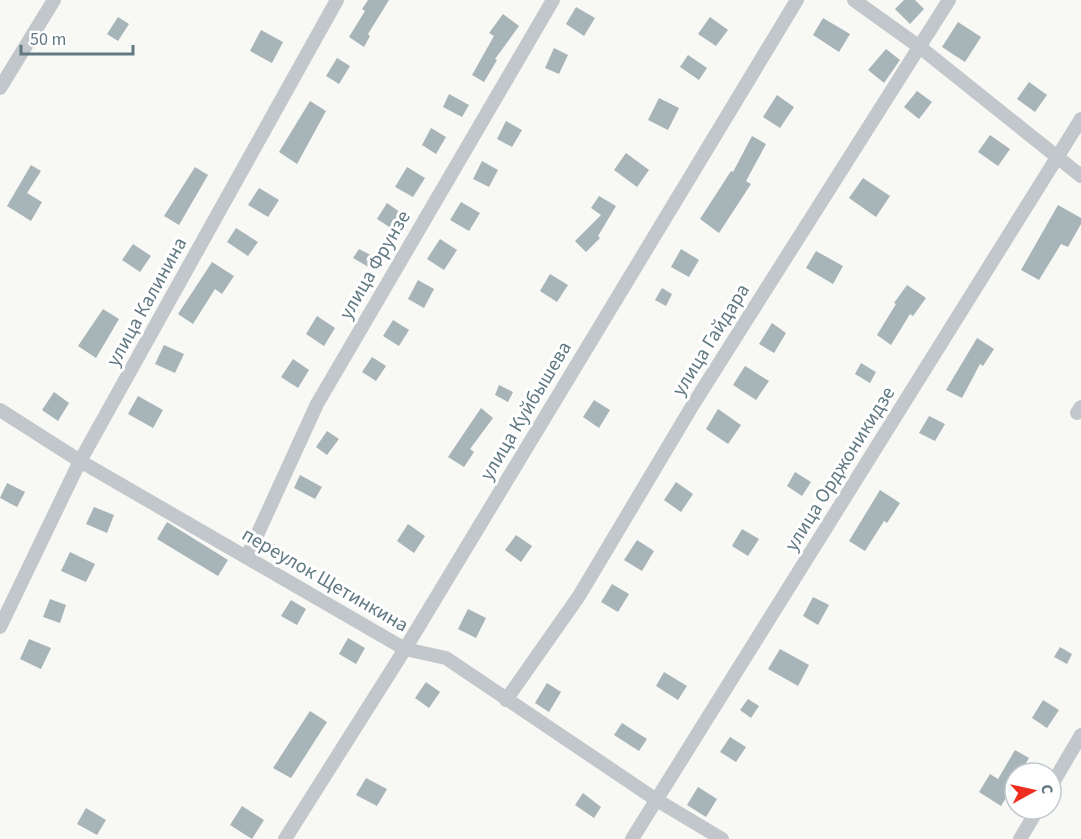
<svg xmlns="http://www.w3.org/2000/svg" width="1081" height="839" font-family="'Source Sans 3',sans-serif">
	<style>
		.building { fill: #a7b4b8 }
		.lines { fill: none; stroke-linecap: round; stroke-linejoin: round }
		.street { stroke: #c1c7ca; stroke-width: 14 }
		.labels { text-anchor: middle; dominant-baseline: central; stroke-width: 6; stroke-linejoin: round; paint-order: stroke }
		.street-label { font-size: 20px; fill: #617982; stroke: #fff }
	</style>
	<rect width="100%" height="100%" fill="#f8f8f5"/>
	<g class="building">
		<polygon points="368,0 389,0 368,34 370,36 364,47 349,37 365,11 362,9"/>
		<polygon points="904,0 915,0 924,9 910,24 895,9"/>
		<polygon points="576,7 595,18 584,36 566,24"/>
		<polygon points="503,14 519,26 495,59 497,60 484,82 472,75 494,36 489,33"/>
		<polygon points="118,17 129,24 118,41 107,34"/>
		<polygon points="710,17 728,30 716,46 698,34"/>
		<polygon points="823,18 850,34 839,52 813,35"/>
		<polygon points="958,22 981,37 965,62 942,47"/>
		<polygon points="261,30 283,42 272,63 250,51"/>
		<polygon points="554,48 568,55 559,74 545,68"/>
		<polygon points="886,49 900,60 884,83 868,70"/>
		<polygon points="688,55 707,68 699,80 680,67"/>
		<polygon points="337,58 350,66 339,84 326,76"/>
		<polygon points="1029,82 1047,95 1035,112 1017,99"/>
		<polygon points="917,91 932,102 919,119 904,107"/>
		<polygon points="449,94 469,105 462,117 443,107"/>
		<polygon points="777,95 794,107 780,128 763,117"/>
		<polygon points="659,98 679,108 668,130 648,120"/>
		<polygon points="310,101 326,111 297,164 279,152"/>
		<polygon points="506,121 522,130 512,147 497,139"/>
		<polygon points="431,128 446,137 436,154 422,145"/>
		<polygon points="990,135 1010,149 998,166 978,152"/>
		<polygon points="752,136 766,144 746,181 751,184 719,233 700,219 731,171 733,172"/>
		<polygon points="626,153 649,170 637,187 614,170"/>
		<polygon points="482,161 498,170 489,187 473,179"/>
		<polygon points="31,165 41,171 27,193 42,202 31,221 7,206"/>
		<polygon points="195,167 208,175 179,225 164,216"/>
		<polygon points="407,167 425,178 413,197 395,187"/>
		<polygon points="863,178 890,196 876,217 849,198"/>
		<polygon points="259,188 279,200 268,217 248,205"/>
		<polygon points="599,196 616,206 598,236 600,238 586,252 575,241 601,215 591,208"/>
		<polygon points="461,202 480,213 469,231 450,220"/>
		<polygon points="387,203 404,215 394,230 377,219"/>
		<polygon points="1058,205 1081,218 1081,224 1068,247 1061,244 1039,280 1021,270"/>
		<polygon points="236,228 258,242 248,256 227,242"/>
		<polygon points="440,239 457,250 444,270 427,259"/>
		<polygon points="133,244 151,256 140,272 122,260"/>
		<polygon points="359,249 378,259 372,269 353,258"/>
		<polygon points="681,249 699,260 689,277 671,267"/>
		<polygon points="816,251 843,266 833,284 806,268"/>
		<polygon points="212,262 234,276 222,294 215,289 193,324 178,314"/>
		<polygon points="550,274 568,285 557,302 540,291"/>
		<polygon points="418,280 434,289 424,308 408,299"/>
		<polygon points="907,285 926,298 913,316 910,314 891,345 877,335 896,304 894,303"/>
		<polygon points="662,288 672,294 666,306 655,300"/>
		<polygon points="103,309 119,319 96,358 78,346"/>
		<polygon points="317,316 335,328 324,346 306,334"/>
		<polygon points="393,320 409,330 399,346 383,336"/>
		<polygon points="772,323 786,333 774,353 759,344"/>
		<polygon points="977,338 994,349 983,366 980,364 962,398 946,390"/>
		<polygon points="164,345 184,354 175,373 155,364"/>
		<polygon points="372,357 386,366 376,381 362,372"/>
		<polygon points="293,359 309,370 298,388 281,377"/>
		<polygon points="861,363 876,372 870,383 855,374"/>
		<polygon points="745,366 769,381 756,400 733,385"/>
		<polygon points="499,385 513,392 508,402 495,395"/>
		<polygon points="54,392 69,403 58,421 42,410"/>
		<polygon points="138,396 163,410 153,428 128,414"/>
		<polygon points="594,400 610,410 599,428 583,417"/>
		<polygon points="481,408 493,418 470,449 474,452 464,467 448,457"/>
		<polygon points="718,409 741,425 728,444 706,429"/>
		<polygon points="929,416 945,424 935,441 919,433"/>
		<polygon points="327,431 339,439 327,455 316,447"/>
		<polygon points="795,472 811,482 802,496 787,486"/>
		<polygon points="300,475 322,487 315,499 294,488"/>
		<polygon points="676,482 693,494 681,512 664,500"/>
		<polygon points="7,483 25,492 17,507 0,498"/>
		<polygon points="880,490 900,503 887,523 884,521 865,551 849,541"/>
		<polygon points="94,507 114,515 107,533 86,524"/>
		<polygon points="167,522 228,560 218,576 157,539"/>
		<polygon points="408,524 425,536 414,553 397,541"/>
		<polygon points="742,529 759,539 748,556 732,546"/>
		<polygon points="516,535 532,546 521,562 505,550"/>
		<polygon points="637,540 654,551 642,571 624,560"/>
		<polygon points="274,544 288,553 282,563 267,554"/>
		<polygon points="70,552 95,564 86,582 61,571"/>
		<polygon points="612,584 629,594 618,612 601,602"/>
		<polygon points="813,597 829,605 818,625 803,616"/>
		<polygon points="50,599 66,605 60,623 43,617"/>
		<polygon points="291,600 306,609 297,625 281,616"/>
		<polygon points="468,609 486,618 476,638 458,629"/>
		<polygon points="348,638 365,648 356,664 339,654"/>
		<polygon points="29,639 51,648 41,669 20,659"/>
		<polygon points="1060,647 1072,654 1067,664 1054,657"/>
		<polygon points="780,649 809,665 798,686 768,669"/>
		<polygon points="664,672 687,686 678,700 656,686"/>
		<polygon points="426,682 440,692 429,708 415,698"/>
		<polygon points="547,683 561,692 549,712 535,703"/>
		<polygon points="748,699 759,706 751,718 740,710"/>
		<polygon points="1043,700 1059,710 1047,728 1032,718"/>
		<polygon points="310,711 327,722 291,778 273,768"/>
		<polygon points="622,723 647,739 639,751 614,735"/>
		<polygon points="730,737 746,747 736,762 720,752"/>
		<polygon points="1015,750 1029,758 1020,773 1015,773 1015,781 1012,788 1001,806 979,792 990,774 998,779"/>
		<polygon points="366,778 387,789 377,806 356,795"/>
		<polygon points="698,787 717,799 706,817 687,805"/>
		<polygon points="583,793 601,807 594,818 575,805"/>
		<polygon points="242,806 264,820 252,839 230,825"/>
		<polygon points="86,808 106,820 97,835 77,824"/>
	</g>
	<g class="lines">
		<g class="street">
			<polyline points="854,0 921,48 1081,176"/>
			<polyline points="0,88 54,0"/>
			<polyline points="0,410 80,461 405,649 446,658 655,799 722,839"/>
			<polyline points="1077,413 1081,407"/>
			<polyline points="247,557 317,404 553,0"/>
			<polyline points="0,627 80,461 337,0"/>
			<polyline points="506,700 579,596 694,403 949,0"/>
			<polyline points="1051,786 1081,735"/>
			<polyline points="285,839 405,649 797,0"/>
			<polyline points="632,839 1081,119"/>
			<polyline points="1020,839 1038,809"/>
		</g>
	</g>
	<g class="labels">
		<g class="street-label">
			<text transform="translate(375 265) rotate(-60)">улица Фрунзе</text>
			<text transform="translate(147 302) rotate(-61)">улица Калинина</text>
			<text transform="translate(711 340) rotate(-58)">улица Гайдара</text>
			<text transform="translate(526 411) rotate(-59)">улица Куйбышева</text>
			<text transform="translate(840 469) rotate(-58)">улица Орджоникидзе</text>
			<text transform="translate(325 580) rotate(30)">переулок Щетинкина</text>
		</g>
	</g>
	<g transform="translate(1033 791) rotate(82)"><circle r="28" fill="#ffffff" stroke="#c0c9cd" stroke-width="1.5"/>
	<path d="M0-4.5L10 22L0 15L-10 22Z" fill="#ef2e1f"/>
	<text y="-9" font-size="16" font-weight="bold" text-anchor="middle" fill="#617982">С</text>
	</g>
	<path d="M21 45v9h112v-9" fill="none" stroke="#617982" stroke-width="3"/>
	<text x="30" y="45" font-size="18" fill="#617982" stroke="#ffffff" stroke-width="4.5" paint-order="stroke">50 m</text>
</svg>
